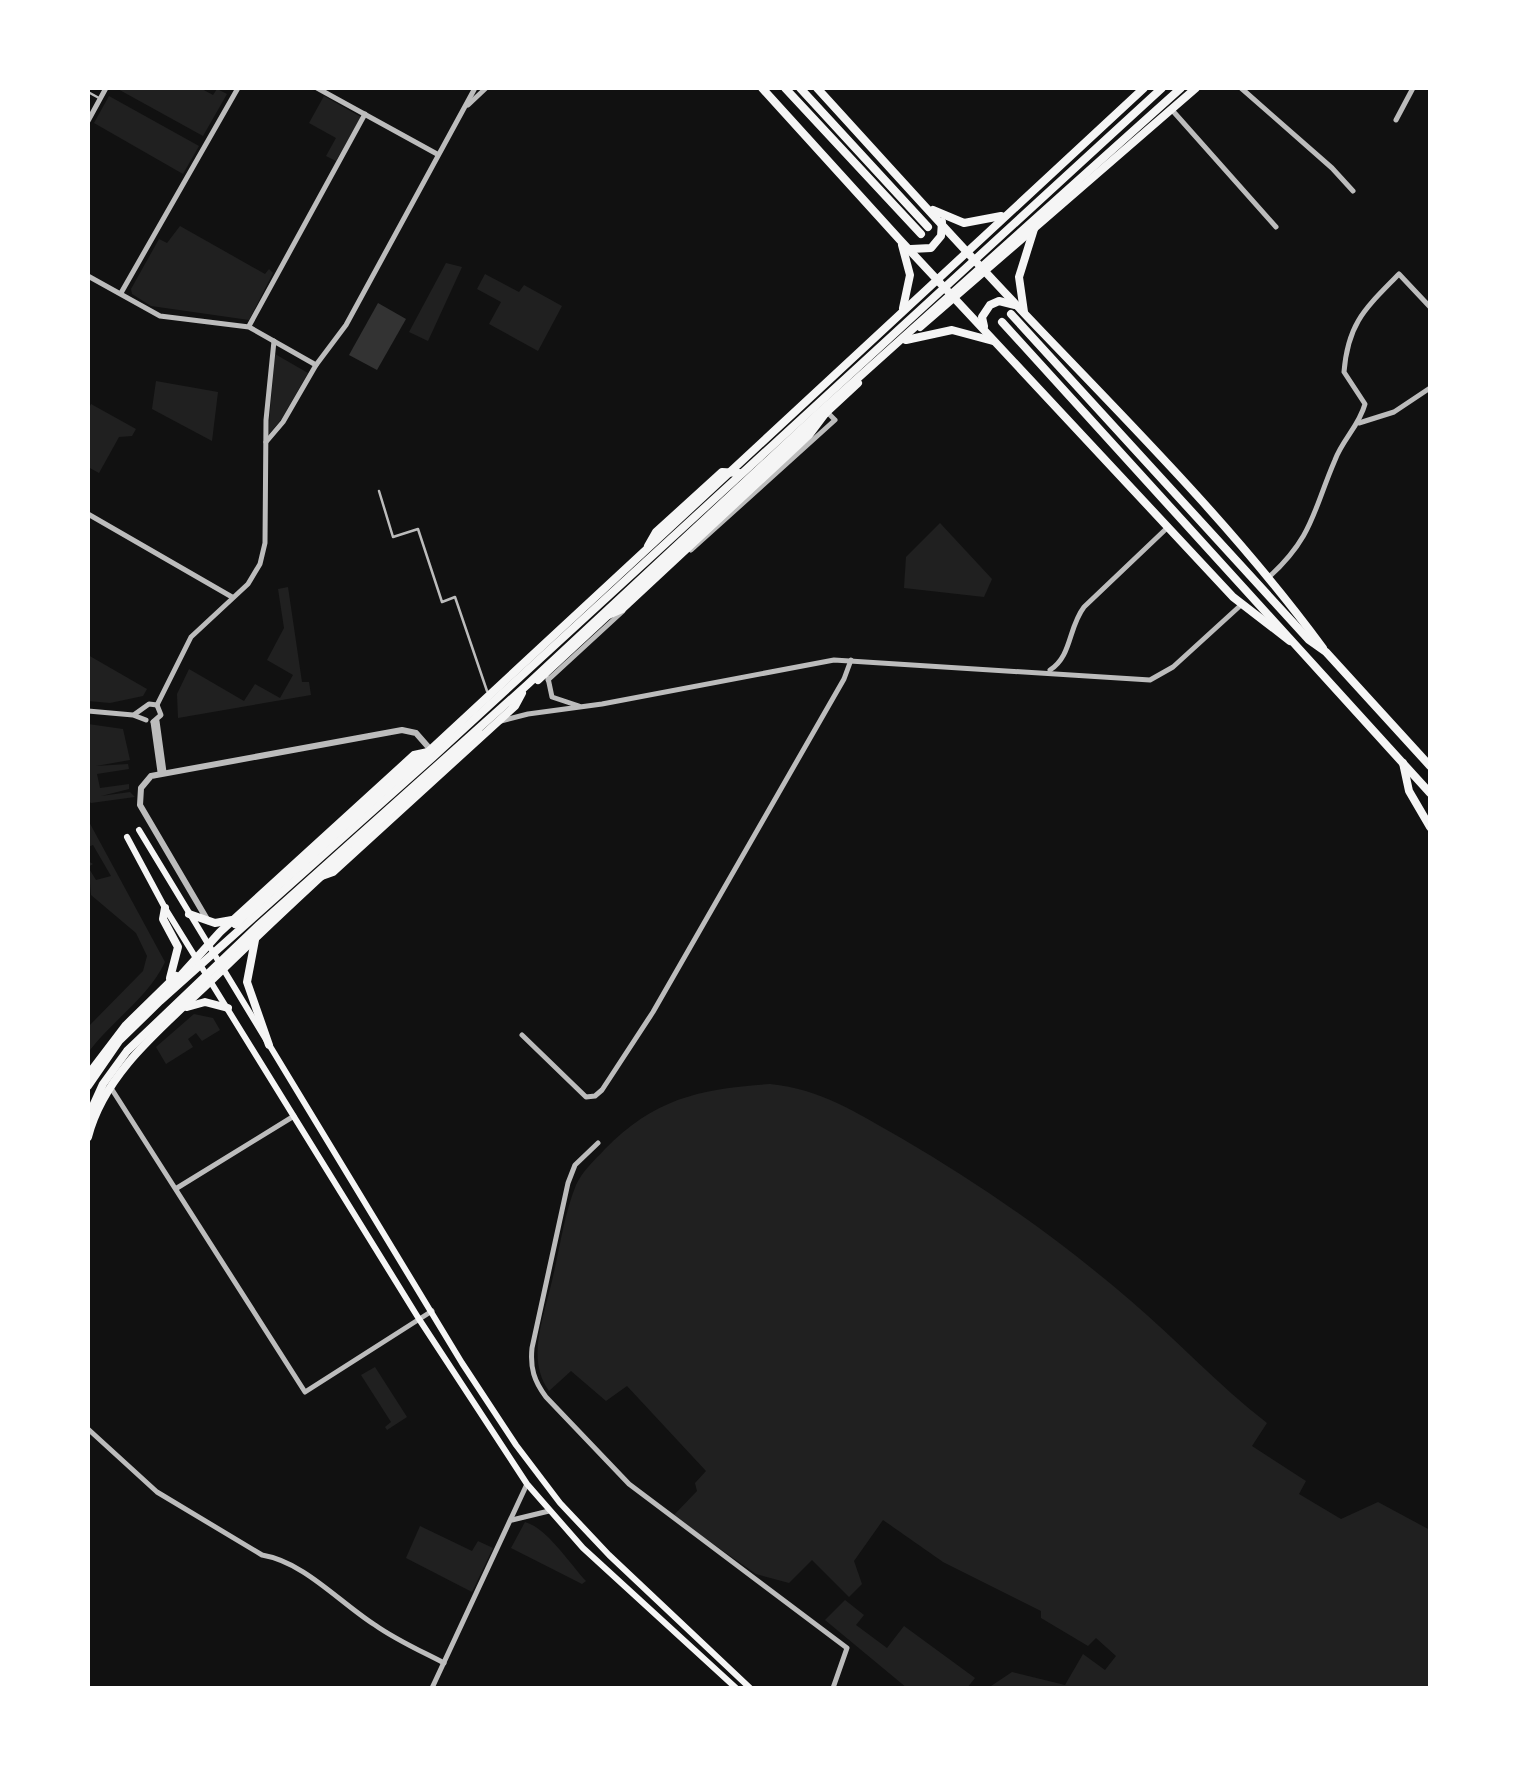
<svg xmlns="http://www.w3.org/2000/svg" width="1518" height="1776" font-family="'Alegreya Sans',sans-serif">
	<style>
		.green { fill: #202020 }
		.water { fill: #333 }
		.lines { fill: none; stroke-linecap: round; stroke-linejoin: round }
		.service { stroke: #bcbcbc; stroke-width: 2.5 }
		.minor { stroke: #bcbcbc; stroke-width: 5 }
		.tertiary { stroke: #bcbcbc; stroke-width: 6 }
		.secondary { stroke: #f5f5f5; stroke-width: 6 }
		.primary { stroke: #f5f5f5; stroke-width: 8 }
		.trunk { stroke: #f5f5f5; stroke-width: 8 }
	</style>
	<rect width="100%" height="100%" fill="#111"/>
	<g class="green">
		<polygon points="116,88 200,88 213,95 217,89 227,94 203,136"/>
		<polygon points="109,96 199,146 183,174 94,123"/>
		<polygon points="324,96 361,117 336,161 326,156 336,138 309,123"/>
		<polygon points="180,226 265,274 269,269 273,273 249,320 151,306 132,294 131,289 159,239 167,243"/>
		<polygon points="446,263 462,267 428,341 409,332"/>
		<polygon points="485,274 519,292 524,285 562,306 538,351 489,324 501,302 477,289"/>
		<polygon points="275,354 308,373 281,420 268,435"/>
		<polygon points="156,381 218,392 212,441 152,409"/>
		<polygon points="91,404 136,429 132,436 119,437 99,473 88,467 88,410"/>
		<polygon points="940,523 992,579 984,597 904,588 906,557"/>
		<polygon points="288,587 302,682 309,682 311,695 178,718 177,694 189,669 244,701 255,684 280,698 293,675 267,660 284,628 278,589"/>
		<polygon points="88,655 147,689 143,696 110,703 88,701"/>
		<polygon points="88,724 123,729 130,760 96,766 128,764 129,769 97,774 100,788 129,784 129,789 101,796 130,792 135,797 91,803 88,800"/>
		<path d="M88 820 165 962C149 997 111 1021 88 1053V1027L143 971 147 956 136 933 91 895 88 861 93 864 88 867 96 880 111 876 93 845 88 847Z"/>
		<polygon points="194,1014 213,1018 220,1030 202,1041 196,1033 188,1039 193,1047 166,1064 156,1047"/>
		<path d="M770 1084C821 1089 857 1113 901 1138 982 1185 1060 1240 1131 1301 1177 1340 1218 1385 1267 1423L1252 1446 1306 1481 1299 1494 1341 1519 1378 1502 1430 1530V1688H988L1012 1672 1065 1685 1083 1654 1105 1670 1116 1656 1096 1638 1088 1646 1041 1618V1611L943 1562 883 1520 854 1561 862 1584 849 1597 812 1560 789 1583 756 1574 673 1516 697 1491 695 1483 706 1471 627 1386 606 1401 571 1371 549 1391C527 1361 542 1322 550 1289 559 1255 563 1217 576 1185 583 1170 594 1161 605 1149 655 1098 700 1089 770 1084Z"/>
		<polygon points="375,1367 407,1417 387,1430 385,1427 391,1422 361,1375"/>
		<path d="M525 1522C547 1528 570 1564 586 1581L582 1584 511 1548Z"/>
		<polygon points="420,1526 472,1551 478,1541 493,1548 472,1592 406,1558"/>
		<polygon points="845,1600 864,1615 856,1625 887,1648 904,1626 975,1678 967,1688 907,1688 825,1620"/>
	</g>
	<polygon class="water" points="378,303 406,319 377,370 349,355"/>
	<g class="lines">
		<g class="service">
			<polyline points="88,92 99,98"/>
			<polyline points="379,491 393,537 418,529 442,602 455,597 487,691"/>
		</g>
		<g class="minor">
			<polyline points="317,88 437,154"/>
			<polyline points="1241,88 1332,168 1353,191"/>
			<polyline points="468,105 486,88"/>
			<polyline points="1172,110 1276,227"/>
			<polyline points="1396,120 1413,88"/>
			<polyline points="88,121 106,88"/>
			<polyline points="88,276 160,316 249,327 316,365"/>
			<polyline points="121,293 238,88"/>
			<polyline points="249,326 365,114"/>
			<polyline points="1359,423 1394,412 1430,388"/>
			<polyline points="266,442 283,422 316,365 346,325 475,88"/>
			<polyline points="88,514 232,597"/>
			<polyline points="691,550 835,420 828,413"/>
			<path d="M1269 577C1313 537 1313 511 1335 460 1343 439 1359 426 1365 404L1344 372C1348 322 1366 308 1399 274L1430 307"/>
			<path d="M1050 670C1072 656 1068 628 1084 607L1167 528"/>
			<polyline points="548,678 552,697 579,706"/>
			<polyline points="548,680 623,611"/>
			<polyline points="157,705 191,637 248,584 260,564 265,543 266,420 274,341"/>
			<polyline points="88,711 133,715 146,720"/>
			<polyline points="135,714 149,704 157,705"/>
			<polyline points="157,721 164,772"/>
			<polyline points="501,721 528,714 602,704 834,660 1150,680 1173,667 1241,605"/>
			<polyline points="153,722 160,772"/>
			<polyline points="153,722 161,715 157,705"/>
			<polyline points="522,1035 586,1097 595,1096 602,1090 653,1012 844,679 851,660"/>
			<polyline points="111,1088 305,1392 432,1311"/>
			<path d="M598 1143 575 1165 568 1183 532 1348C530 1368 534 1381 546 1397L629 1484 847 1648 833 1688"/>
			<polyline points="177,1188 294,1116"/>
			<path d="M88 1429 157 1492 262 1555C304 1562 339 1602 375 1625 396 1640 421 1651 444 1663"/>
			<polyline points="512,1520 549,1511"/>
			<polyline points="432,1688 527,1484"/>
		</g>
		<polyline class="tertiary" points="208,921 140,805 141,788 151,776 402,730 416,733 430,749"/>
		<g class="secondary">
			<polyline points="139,830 462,1363 516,1445 560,1503 609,1555 750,1688"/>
			<polyline points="127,837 165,908 419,1319 527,1484 583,1548 736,1688"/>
		</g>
		<g class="primary">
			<polyline points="762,88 900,240 1233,597 1290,641"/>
			<path d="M817 88C892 170 967 254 1044 334 1141 435 1240 535 1323 648"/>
			<polyline points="933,210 964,223 1001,216"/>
			<polyline points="902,245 910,275 903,308"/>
			<polyline points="911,249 931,248 941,236 942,222"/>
			<polyline points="1024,312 1019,277 1034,229"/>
			<polyline points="984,326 982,317 990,305 999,301 1015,305"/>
			<polyline points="920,327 1196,88"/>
			<polyline points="906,340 952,330 993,341"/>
			<polyline points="538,680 858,383"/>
			<polyline points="1403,763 1409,791 1430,827"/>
			<polyline points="165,908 163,919 178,947 170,978"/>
			<polyline points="189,914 215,923 232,920"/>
			<polyline points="235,924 428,752 1144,88"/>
			<polyline points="255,940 247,982 269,1045"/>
			<polyline points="187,1007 205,1002 228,1008"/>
			<polyline points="88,1075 126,1025 176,976"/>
			<path d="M88 1137C105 1070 168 1023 215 977 301 893 390 813 479 733"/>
		</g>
		<g class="trunk">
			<polyline points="785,88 921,234"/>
			<polyline points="800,88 928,227"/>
			<polyline points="1011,314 1309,640 1326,652 1430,766"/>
			<polyline points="1002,322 1430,793"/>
			<polyline points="648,546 656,532 722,472 739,473"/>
			<polyline points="608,615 622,609 809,435 827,411"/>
			<polyline points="319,877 333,872 515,706 522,693"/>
			<polyline points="164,994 220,932 414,755 428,752"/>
			<polyline points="88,1086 119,1041 160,1001 433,757 1162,88"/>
			<polyline points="88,1117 103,1084 127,1051 259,925 527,685 819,413 1181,88"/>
		</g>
	</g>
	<rect width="1518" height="1776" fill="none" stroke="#ffffff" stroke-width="180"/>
</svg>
